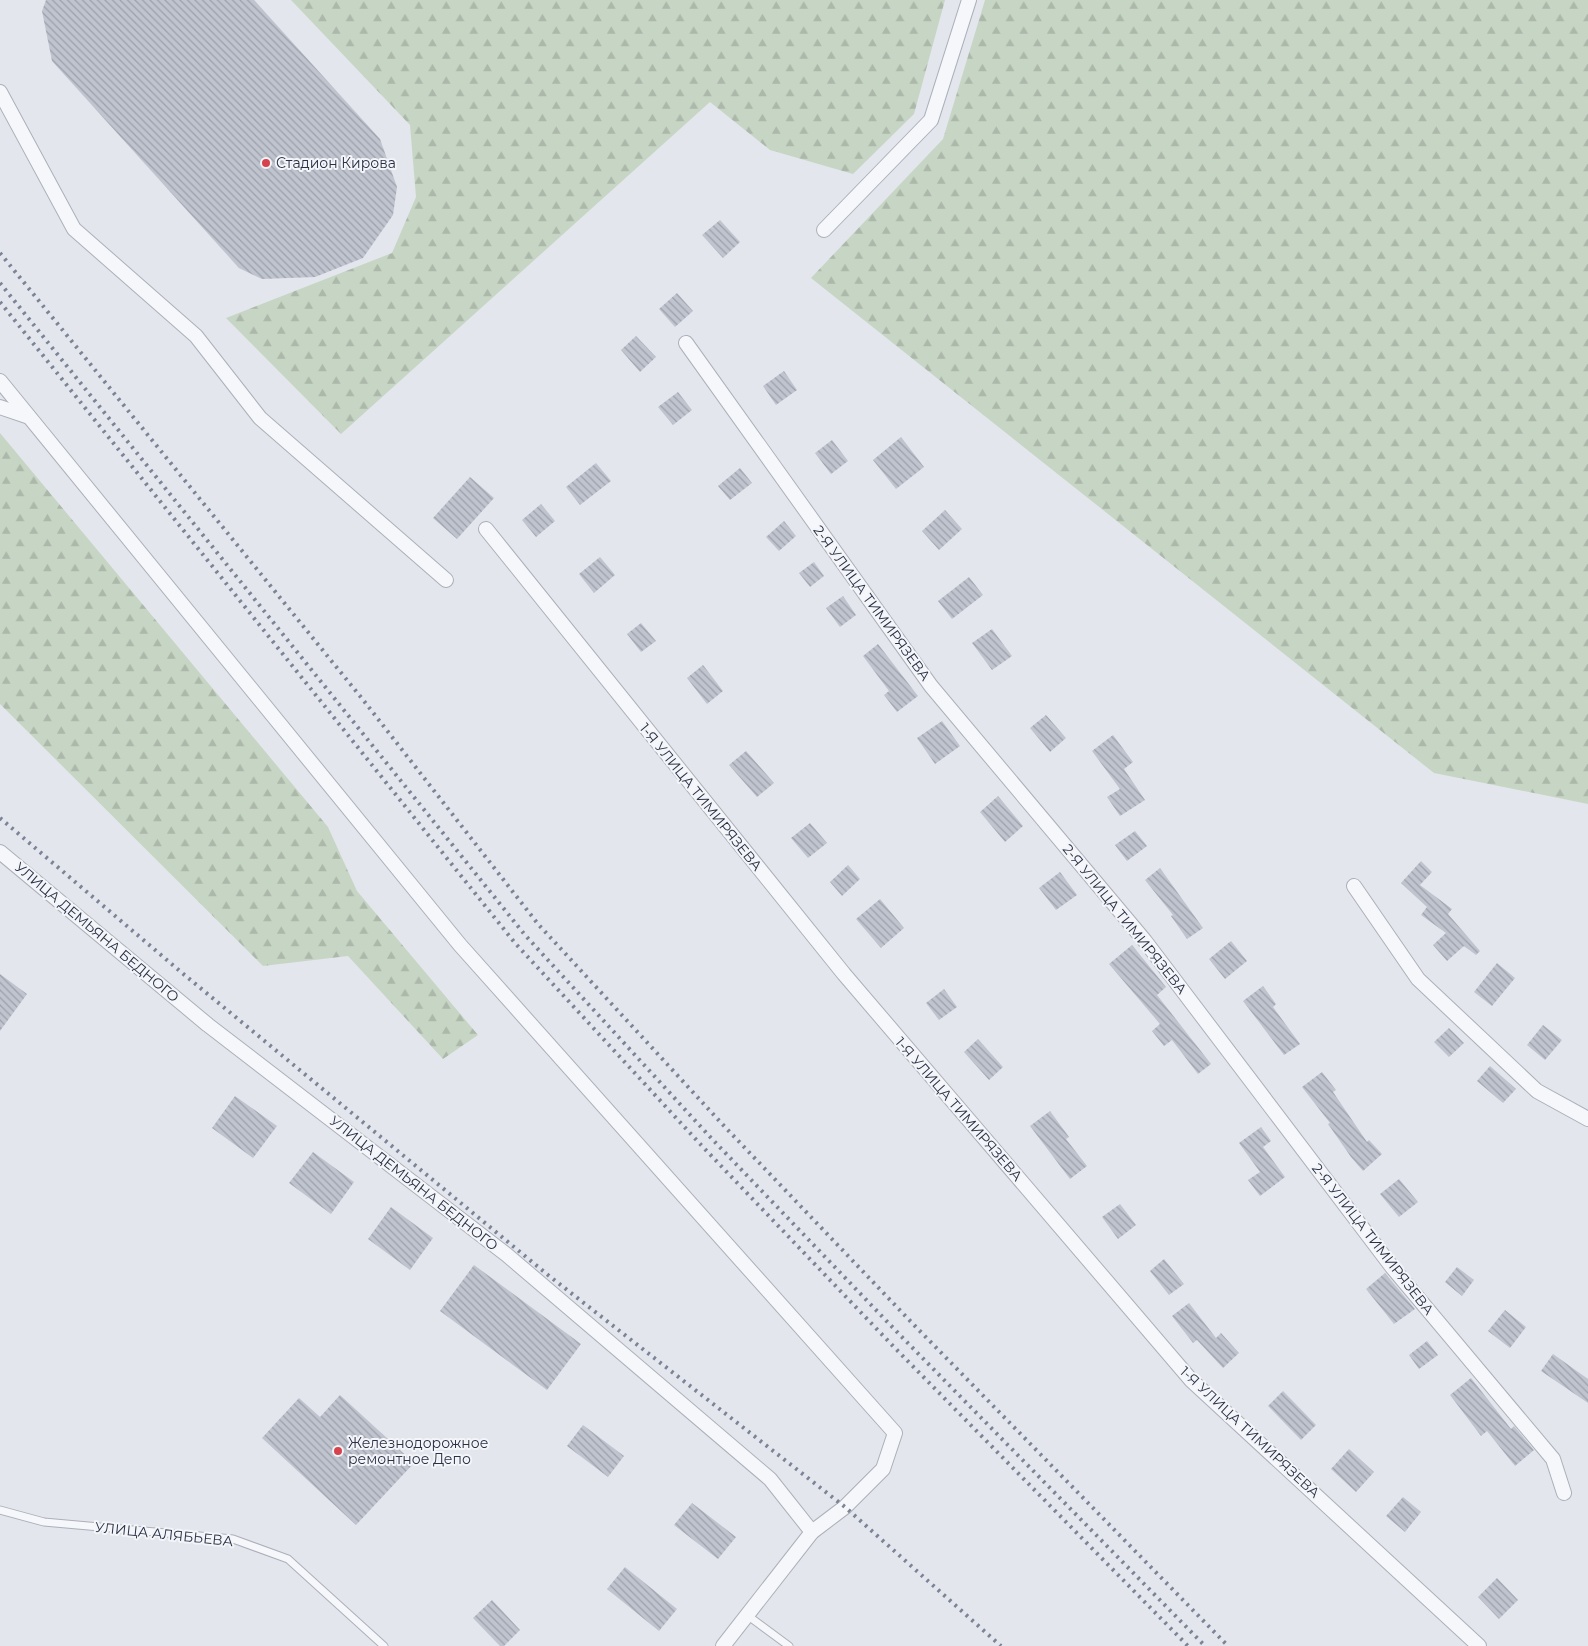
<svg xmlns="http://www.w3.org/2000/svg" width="1588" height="1646" font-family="Montserrat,sans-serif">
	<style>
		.forest { fill: url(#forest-firs) }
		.building { fill: url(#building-back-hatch) }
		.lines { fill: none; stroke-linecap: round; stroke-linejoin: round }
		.lane-casing { stroke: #acb0ba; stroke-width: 9 }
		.street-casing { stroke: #acb0ba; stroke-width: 16 }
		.lane { stroke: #f6f7fa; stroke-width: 7 }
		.street { stroke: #f6f7fa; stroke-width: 14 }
		.rail { stroke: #7b8396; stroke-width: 4; stroke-dasharray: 2.5 5; stroke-linecap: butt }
		.poi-dot { fill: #d6434d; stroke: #f3f5f9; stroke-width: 2 }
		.labels { text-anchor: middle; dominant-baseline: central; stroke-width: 4; stroke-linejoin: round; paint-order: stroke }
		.poi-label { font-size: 14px; fill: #2a3145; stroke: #f3f5f9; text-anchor: start }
		.street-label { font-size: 14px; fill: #2a3145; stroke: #f3f5f9 }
	</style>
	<defs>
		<pattern id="forest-firs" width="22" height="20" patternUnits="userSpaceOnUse" patternTransform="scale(1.25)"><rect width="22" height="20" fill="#c7d6c4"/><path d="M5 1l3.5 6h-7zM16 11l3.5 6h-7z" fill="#abb8aa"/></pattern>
		<pattern id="building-back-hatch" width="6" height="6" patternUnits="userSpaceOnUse" patternTransform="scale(1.25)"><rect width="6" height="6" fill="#c0c4cf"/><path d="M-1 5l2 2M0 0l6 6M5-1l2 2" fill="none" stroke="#9ca0aa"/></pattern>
	</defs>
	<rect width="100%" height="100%" fill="#e3e6ec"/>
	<g class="forest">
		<polygon points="291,0 945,0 914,114 853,174 770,150 710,102 341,434 226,318 392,253 416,197 410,125"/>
		<polygon points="985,0 1588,0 1588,804 1434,773 811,278 943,139"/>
		<polygon points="0,433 328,827 357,891 478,1035 443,1059 348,956 263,966 0,704"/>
	</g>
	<g class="building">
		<polygon points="46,0 254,0 380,139 397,187 393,215 363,258 315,277 262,279 239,268 52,61 42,11"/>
		<polygon points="720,220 740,242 723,258 702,235"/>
		<polygon points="677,293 693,311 675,327 659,309"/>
		<polygon points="636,336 656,357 640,372 621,350"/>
		<polygon points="784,371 797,390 776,405 763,386"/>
		<polygon points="678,392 692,410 673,425 658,407"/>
		<polygon points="901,437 924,467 896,489 873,460"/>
		<polygon points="832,440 848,461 831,474 815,453"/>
		<polygon points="596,463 611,481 580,505 566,487"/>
		<polygon points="740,468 752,483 730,500 718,486"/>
		<polygon points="470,477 494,498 457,539 433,518"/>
		<polygon points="541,504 555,521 536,537 522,520"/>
		<polygon points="945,510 962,529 939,550 922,531"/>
		<polygon points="784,521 796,536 779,551 766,537"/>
		<polygon points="600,557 615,575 594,593 579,574"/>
		<polygon points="814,562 824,576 810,587 799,573"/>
		<polygon points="969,577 983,595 952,619 938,601"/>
		<polygon points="843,596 856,615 840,627 826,608"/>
		<polygon points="641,623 656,641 641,652 627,634"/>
		<polygon points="992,629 1012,656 992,670 972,643"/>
		<polygon points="878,644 918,696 897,712 884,695 889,691 863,656"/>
		<polygon points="703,665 723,691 707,704 687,678"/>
		<polygon points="1046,715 1066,738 1050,752 1030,728"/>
		<polygon points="942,721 960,746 935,764 917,738"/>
		<polygon points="1113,735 1133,762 1124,769 1145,800 1120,816 1107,797 1120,789 1092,751"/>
		<polygon points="746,751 774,783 757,797 729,765"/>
		<polygon points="998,796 1023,826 1005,842 980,812"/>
		<polygon points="810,823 827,843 808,858 791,838"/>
		<polygon points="1135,831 1147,846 1127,861 1115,845"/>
		<polygon points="1421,861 1432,872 1420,885 1452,909 1448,914 1480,951 1476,955 1464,946 1447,961 1433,945 1446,933 1421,915 1427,907 1401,883"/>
		<polygon points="848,865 860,879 842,896 830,882"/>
		<polygon points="1160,868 1203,928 1187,939 1171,916 1173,915 1145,880"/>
		<polygon points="1060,872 1077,895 1056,910 1039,888"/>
		<polygon points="880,899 904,928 881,948 856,919"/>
		<polygon points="1231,941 1247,961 1225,979 1209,959"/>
		<polygon points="1132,945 1166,987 1157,995 1211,1064 1198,1074 1172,1040 1164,1046 1152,1031 1160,1024 1109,964"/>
		<polygon points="1497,963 1515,978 1492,1006 1474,992"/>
		<polygon points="0,974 27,994 0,1031"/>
		<polygon points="1263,986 1276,1004 1273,1007 1300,1044 1284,1055 1243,1001"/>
		<polygon points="944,989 957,1007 939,1020 926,1003"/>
		<polygon points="1543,1025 1562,1040 1545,1060 1527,1045"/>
		<polygon points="1449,1028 1464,1043 1449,1057 1434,1042"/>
		<polygon points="978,1039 1003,1067 989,1080 964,1052"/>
		<polygon points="1490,1066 1516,1089 1503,1103 1477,1081"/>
		<polygon points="1322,1072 1336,1090 1333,1092 1367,1142 1369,1140 1382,1154 1363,1171 1351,1157 1328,1124 1330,1123 1302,1087"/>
		<polygon points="235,1096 277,1126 253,1158 212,1128"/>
		<polygon points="1050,1111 1069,1137 1066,1139 1087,1166 1070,1179 1030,1126"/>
		<polygon points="1261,1127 1271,1141 1263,1147 1285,1177 1260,1196 1248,1180 1260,1172 1239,1143"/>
		<polygon points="313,1152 354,1182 331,1214 289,1183"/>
		<polygon points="1399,1179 1418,1202 1399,1217 1380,1194"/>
		<polygon points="1120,1204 1136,1225 1118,1239 1102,1217"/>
		<polygon points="391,1207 433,1238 410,1270 368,1239"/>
		<polygon points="1164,1259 1184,1284 1169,1295 1150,1271"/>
		<polygon points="474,1265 581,1344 547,1390 440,1311"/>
		<polygon points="1457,1267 1474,1280 1462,1296 1445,1282"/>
		<polygon points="1385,1273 1415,1309 1394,1324 1366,1289"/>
		<polygon points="1189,1303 1216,1338 1221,1333 1239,1353 1223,1368 1197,1340 1193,1343 1172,1316"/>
		<polygon points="1505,1310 1526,1327 1510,1348 1488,1331"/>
		<polygon points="1427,1341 1438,1355 1419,1369 1409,1355"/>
		<polygon points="1553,1354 1588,1379 1588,1403 1541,1371"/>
		<polygon points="1471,1378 1511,1429 1514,1426 1534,1450 1515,1466 1487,1431 1481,1436 1450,1395"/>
		<polygon points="1283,1391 1316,1425 1301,1440 1268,1406"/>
		<polygon points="340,1395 414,1463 356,1525 262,1438 299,1398 320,1417"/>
		<polygon points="583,1425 624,1456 608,1477 567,1446"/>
		<polygon points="1349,1449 1374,1472 1356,1492 1331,1469"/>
		<polygon points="1403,1497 1421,1512 1405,1532 1386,1516"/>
		<polygon points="692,1503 736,1537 718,1559 674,1525"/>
		<polygon points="625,1567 677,1609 659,1631 607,1589"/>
		<polygon points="1497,1578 1518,1600 1499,1619 1478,1597"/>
		<polygon points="492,1600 520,1630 504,1646 500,1646 473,1618"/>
	</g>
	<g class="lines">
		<g class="lane-casing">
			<g id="lane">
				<polyline points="0,1510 44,1522 233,1539 288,1559 384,1646"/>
				<polyline points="747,1615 789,1646"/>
			</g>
		</g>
		<g class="street-casing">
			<g id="street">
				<polyline points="0,92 74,229 196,336 260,418 446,580"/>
				<polyline points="824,230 931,120 969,0"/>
				<polyline points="686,343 931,686 1145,941 1392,1267 1553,1459 1564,1493"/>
				<polyline points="0,381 460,945 895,1433 883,1469 845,1507 812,1532 723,1646"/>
				<polyline points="0,407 29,417"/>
				<polyline points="486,529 844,974 1191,1380 1479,1646"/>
				<polyline points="0,852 208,1025 507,1255 770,1479 812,1532"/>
				<polyline points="1354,886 1418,979 1537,1091 1588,1119"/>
			</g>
		</g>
		<use href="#lane" class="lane"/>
		<use href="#street" class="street"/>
		<g class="rail">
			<polyline points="0,253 364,701 538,924 725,1127 915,1326 1228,1646"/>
			<polyline points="0,283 525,935 712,1139 899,1334 1205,1646"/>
			<polyline points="0,302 515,943 702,1146 892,1345 1188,1646"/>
			<polyline points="0,818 181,972 548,1275 845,1507 1001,1646"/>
		</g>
	</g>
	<g class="poi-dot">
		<circle cx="266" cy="163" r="5"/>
		<circle cx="338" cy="1451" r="5"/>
	</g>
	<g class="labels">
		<g class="poi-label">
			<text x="276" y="163">Стадион Кирова</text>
			<text x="348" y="1443">Железнодорожное<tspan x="348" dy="16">ремонтное Депо</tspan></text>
		</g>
		<g class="street-label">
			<text transform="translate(872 603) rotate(54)">2-Я УЛИЦА ТИМИРЯЗЕВА</text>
			<text transform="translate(701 797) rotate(51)">1-Я УЛИЦА ТИМИРЯЗЕВА</text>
			<text transform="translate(1125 919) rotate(51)">2-Я УЛИЦА ТИМИРЯЗЕВА</text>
			<text transform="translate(97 932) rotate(40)">УЛИЦА ДЕМЬЯНА БЕДНОГО</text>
			<text transform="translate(959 1109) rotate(49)">1-Я УЛИЦА ТИМИРЯЗЕВА</text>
			<text transform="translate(414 1183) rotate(38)">УЛИЦА ДЕМЬЯНА БЕДНОГО</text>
			<text transform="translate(1373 1239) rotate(52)">2-Я УЛИЦА ТИМИРЯЗЕВА</text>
			<text transform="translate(1250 1432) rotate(43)">1-Я УЛИЦА ТИМИРЯЗЕВА</text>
			<text transform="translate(164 1534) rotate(6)">УЛИЦА АЛЯБЬЕВА</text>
		</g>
	</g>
</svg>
